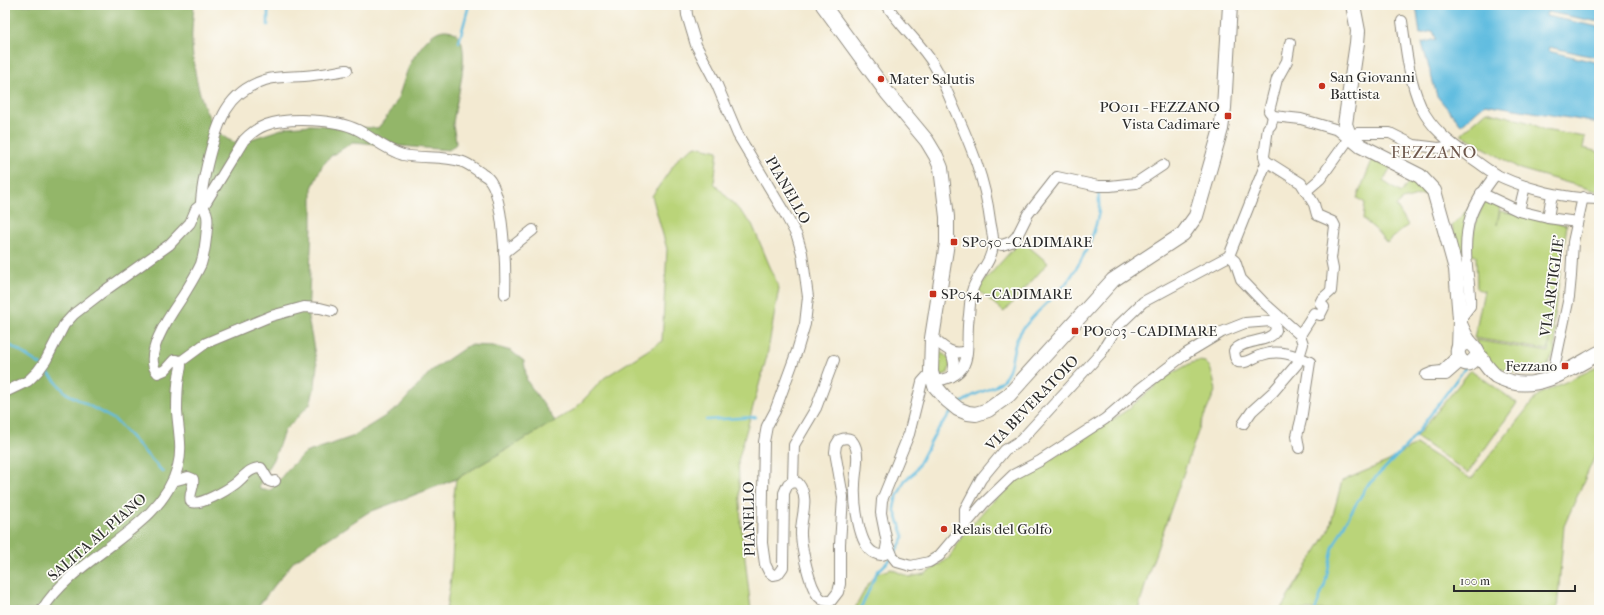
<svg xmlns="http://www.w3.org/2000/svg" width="1604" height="615" font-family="'IM FELL French Canon',serif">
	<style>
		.green { fill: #bad479; stroke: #728052 }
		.forest { fill: #93b669; stroke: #5f704a }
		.water { fill: #62bde0; stroke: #467486 }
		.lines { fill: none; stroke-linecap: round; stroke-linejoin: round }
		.stream { stroke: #62bde0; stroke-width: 2.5 }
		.minor-casing { stroke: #8f8a7e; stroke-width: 12 }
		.secondary-casing { stroke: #8f8a7e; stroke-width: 16 }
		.minor { stroke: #fff; stroke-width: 10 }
		.secondary { stroke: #fff; stroke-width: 14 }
		.poi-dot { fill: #c8321e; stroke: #fdfcf7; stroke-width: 1.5 }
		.labels { text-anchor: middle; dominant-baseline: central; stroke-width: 3.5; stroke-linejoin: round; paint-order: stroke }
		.poi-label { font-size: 15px; fill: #2b2b2b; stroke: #fdfcf7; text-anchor: start }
		.street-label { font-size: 15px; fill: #2b2b2b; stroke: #fdfcf7 }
		.quarter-label { font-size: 17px; letter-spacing: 1px; fill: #6e584c; stroke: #fdfcf7 }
	</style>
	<rect width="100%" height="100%" fill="#fdfcf7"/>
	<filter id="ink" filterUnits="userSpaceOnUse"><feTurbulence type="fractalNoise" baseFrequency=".025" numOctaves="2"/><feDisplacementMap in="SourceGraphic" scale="8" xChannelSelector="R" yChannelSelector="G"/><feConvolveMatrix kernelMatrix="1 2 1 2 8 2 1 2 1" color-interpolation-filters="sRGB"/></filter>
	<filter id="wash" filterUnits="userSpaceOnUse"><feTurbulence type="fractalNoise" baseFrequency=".012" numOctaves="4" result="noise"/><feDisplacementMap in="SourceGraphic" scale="16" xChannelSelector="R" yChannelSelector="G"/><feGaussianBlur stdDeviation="0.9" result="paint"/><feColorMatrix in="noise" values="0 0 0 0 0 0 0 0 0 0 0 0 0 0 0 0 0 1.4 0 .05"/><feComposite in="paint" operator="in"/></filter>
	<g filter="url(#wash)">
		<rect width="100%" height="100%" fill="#f3ead2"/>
		<g class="green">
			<polygon points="1487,111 1531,123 1544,130 1585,137 1583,148 1599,152 1599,190 1596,191 1520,169 1461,134"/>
			<polygon points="696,146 718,151 714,183 752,224 779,288 767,356 738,461 741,523 751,610 446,610 451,578 454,527 453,502 456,479 575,409 604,378 662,341 667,249 652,196 680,156"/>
			<polygon points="1373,158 1391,167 1383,181 1401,193 1412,177 1428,193 1403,200 1396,206 1408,225 1387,243 1375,229 1363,219 1365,203 1357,198"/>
			<polygon points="1477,200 1469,221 1464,270 1461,268 1452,226"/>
			<path d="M1485 201 1500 206 1497 225 1500 211 1567 225 1552 329H1556L1555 352 1547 366 1529 373 1507 371 1490 363 1475 340 1549 352 1551 332 1548 350 1474 338 1484 291 1477 289 1476 256 1470 255C1472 236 1476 219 1485 201Z"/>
			<polygon points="1021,240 1048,263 1004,312 977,289"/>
			<polygon points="937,351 940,351 949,359 951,362 948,373 941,376 938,372"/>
			<polygon points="1199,361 1205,362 1210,367 1216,389 1200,426 1150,569 1138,610 854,610 868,584 878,573 891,569 909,577 925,574 949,558 962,536 988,506 1014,481 1073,446 1127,410 1166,377 1191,363"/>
			<polygon points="1599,366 1599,447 1564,526 1557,610 1280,610 1329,530 1342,481 1389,461 1416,444 1471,479 1538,395"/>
			<polygon points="1471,370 1517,403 1468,473 1416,437"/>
		</g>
		<path class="forest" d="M5 5H194C193 18 191 32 192 45 193 73 205 140 239 143L288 127 311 125 378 128C385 119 393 110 397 100 403 86 406 69 414 57 421 47 432 30 445 30 481 30 453 106 453 126 454 132 456 137 456 144L449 150 353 142 331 156 322 166 312 188V226L308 318 317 365 315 386 310 404 284 431 275 456 263 476 259 487 261 490H271L288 469 305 453 352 437 398 408 431 371 469 345 493 346 511 351 524 361 527 381 555 421 456 479 367 513 294 561 255 610H5Z"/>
		<polygon class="water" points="1416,5 1599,5 1599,22 1547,12 1546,16 1599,27 1599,58 1549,47 1548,51 1599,63 1599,123 1485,104 1461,125 1437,96 1422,43 1436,39 1433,31 1420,34"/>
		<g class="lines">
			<g class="stream">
				<polyline points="268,25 268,5"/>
				<polyline points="459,42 469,5"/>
				<polyline points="5,342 41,365"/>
				<polyline points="44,368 66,393 115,420 163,472"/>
				<path d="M959 404C964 402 968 398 972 396 984 390 998 388 1006 376 1014 363 1011 347 1020 333 1031 315 1049 303 1063 287 1079 268 1093 240 1098 216 1100 208 1099 197 1098 189"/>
				<polyline points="706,420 756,417"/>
				<polyline points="895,553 904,537 894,508 896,499 905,480 914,473 936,432 953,410"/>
				<polyline points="860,610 877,572 891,559"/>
				<polyline points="1315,610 1325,584 1333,547 1350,514 1367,486 1408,445 1465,368"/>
			</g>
		</g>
	</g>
	<g filter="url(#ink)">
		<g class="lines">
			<g class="minor-casing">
				<g id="minor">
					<path d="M686 5 687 15 696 45 717 85 738 135 784 212 797 236 802 253 808 297 805 324 797 351 775 411 767 426 764 442 762 543 765 564 769 572 773 575 778 574 783 567 784 493 788 484 793 482 798 483C811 499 800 517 801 535 802 550 809 586 819 597 823 601 826 601 831 601L838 592 840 584V544L843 497 835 452 836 445 839 440C844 438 850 437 853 442 861 453 855 472 855 485 854 501 858 545 874 553 878 555 881 556 885 554L887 543"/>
					<path d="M887 5C900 27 921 43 934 65 942 78 948 94 954 108 971 146 985 179 990 220 991 228 994 237 993 244 992 262 979 272 973 288 970 296 970 306 969 315 964 348 978 376 933 381"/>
					<path d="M1402 21C1406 50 1409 80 1421 107 1431 128 1450 143 1469 156 1478 162 1487 170 1497 175 1526 189 1566 199 1599 199"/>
					<polyline points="1273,116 1301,119 1338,130 1345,136 1350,137"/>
					<polyline points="1273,116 1269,111 1277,79 1287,61 1290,43"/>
					<polyline points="1350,137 1357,133 1390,133 1414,145 1439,148 1452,146"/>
					<polyline points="1266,161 1301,183 1314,204 1317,215 1333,222 1335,226 1331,259 1333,269 1331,291 1322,299 1320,303 1324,307 1320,315 1314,313 1300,335"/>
					<polyline points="1306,191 1320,179 1350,137"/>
					<polyline points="1481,193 1519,211 1548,218 1577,222"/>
					<path d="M201 205C201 189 205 173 209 157 218 122 227 92 265 80 278 76 291 77 304 76 319 75 333 72 347 70"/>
					<path d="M203 207 244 140C250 134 257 128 266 125 288 117 337 119 358 130 373 138 386 150 403 155 422 159 444 155 463 162 469 164 475 169 481 173 483 175 486 176 488 178 504 194 506 270 505 294"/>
					<polyline points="1519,211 1525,186"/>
					<polyline points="1548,218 1552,194"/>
					<polyline points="993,243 1002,245 1011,242 1017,236 1028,214 1057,177 1098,186 1110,186 1136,183 1163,165"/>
					<polyline points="504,253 533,230"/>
					<polyline points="1229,256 1235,261 1241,279 1263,302 1300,335 1303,344 1297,364 1273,392 1252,411 1243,424"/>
					<path d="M1460 319 1470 306C1471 293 1468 279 1467 266 1463 225 1471 206 1496 174"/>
					<path d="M932 338C945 347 950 356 967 351"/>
					<path d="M951 352C954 361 956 368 951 377"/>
					<polyline points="1458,355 1442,371 1433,372 1426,375 1446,375 1462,361"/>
					<polyline points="180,362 206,343 271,316 304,307 320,308 332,311"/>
					<path d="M931 372 922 382 909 434 882 500 881 513 887 543 893 557 897 562 911 566 929 562 939 556 983 504 1013 475 1040 461 1105 419 1141 388 1187 353 1222 332 1245 323 1271 321 1275 325 1276 330C1270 344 1244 338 1234 351L1235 357 1238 362C1248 364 1253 357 1262 355 1278 349 1295 355 1310 362L1301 420 1297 436 1299 448"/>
					<polyline points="1552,378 1569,297 1571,276 1573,242 1583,197"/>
					<polyline points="5,392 28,381 38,371 46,360 64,325 74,314 100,294 169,245 190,223 196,209 201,205"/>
					<path d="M173 481 188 477 193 479C195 487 188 493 191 502 200 506 227 490 235 484 243 478 250 467 261 468L269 481 272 482 275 481"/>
					<polyline points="793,482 794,445 816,408 834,360"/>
					<polyline points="965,525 965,509 981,479 1005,450 1021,440 1101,353 1117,327 1143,302 1229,256 1266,163 1264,156 1268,128 1271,125 1273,116"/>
					<path d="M42 610C77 553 161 531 178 466 183 448 178 429 177 411 177 400 177 388 179 377 179 373 181 370 181 365L177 360H174L165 370 158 373C140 356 173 311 183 296 189 286 196 275 201 264 205 252 206 240 207 228 208 219 208 211 201 205"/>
				</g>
			</g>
			<g class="secondary-casing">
				<g id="secondary">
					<polyline points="823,5 888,94 927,141 936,156 941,168 947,217 947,243 932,338 931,372 935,386 947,400 958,409 968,413 976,414 988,410 1009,395 1113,280 1183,234 1196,216 1221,129 1224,108 1230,5"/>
					<polyline points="1353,5 1358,31 1357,43 1345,124 1350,137 1361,146 1420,176 1434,191 1456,269 1460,319 1459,348"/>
					<path d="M1460 324C1463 330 1465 336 1469 341 1473 347 1482 351 1474 360 1461 374 1447 341 1470 343"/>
					<path d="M1477 352C1483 361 1488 370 1496 376 1501 379 1506 380 1511 382 1542 390 1573 367 1599 353"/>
				</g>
			</g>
			<use href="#minor" class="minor"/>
			<use href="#secondary" class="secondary"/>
		</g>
	</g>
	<g class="poi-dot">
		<circle cx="881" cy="79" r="4"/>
		<circle cx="1322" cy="86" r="4"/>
		<rect x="1224" y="112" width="8" height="8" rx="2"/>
		<rect x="950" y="238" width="8" height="8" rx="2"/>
		<rect x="929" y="290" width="8" height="8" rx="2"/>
		<rect x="1071" y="327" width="8" height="8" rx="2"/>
		<rect x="1561" y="362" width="8" height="8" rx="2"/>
		<circle cx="944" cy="529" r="4"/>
	</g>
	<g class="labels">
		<g class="poi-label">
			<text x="1330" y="77">San Giovanni<tspan x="1330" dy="17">Battista</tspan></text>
			<text x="889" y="79">Mater Salutis</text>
			<text x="1220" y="107" text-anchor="end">PO011 - FEZZANO<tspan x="1220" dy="17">Vista Cadimare</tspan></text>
			<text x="962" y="242">SP050 - CADIMARE</text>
			<text x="941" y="294">SP054 - CADIMARE</text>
			<text x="1083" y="331">PO003 - CADIMARE</text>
			<text x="1557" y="366" text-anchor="end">Fezzano</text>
			<text x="952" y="529">Relais del Golfo</text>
		</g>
		<g class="street-label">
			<text transform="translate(788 190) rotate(60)">PIANELLO</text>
			<text transform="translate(1552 286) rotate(-82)">VIA ARTIGLIE'</text>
			<text transform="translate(1032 403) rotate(-46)">VIA BEVERATOIO</text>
			<text transform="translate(749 519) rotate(-91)">PIANELLO</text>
			<text transform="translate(97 537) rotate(-41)">SALITA AL PIANO</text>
		</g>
		<g class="quarter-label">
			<text x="1434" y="152">FEZZANO</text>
		</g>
	</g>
	<rect width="1604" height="615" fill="none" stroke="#fdfcf7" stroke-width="20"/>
	<path d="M1454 585v6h121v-6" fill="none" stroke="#2b2b2b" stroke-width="2"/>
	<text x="1460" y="585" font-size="12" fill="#2b2b2b" stroke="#fdfcf7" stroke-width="3" paint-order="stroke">100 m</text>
</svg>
